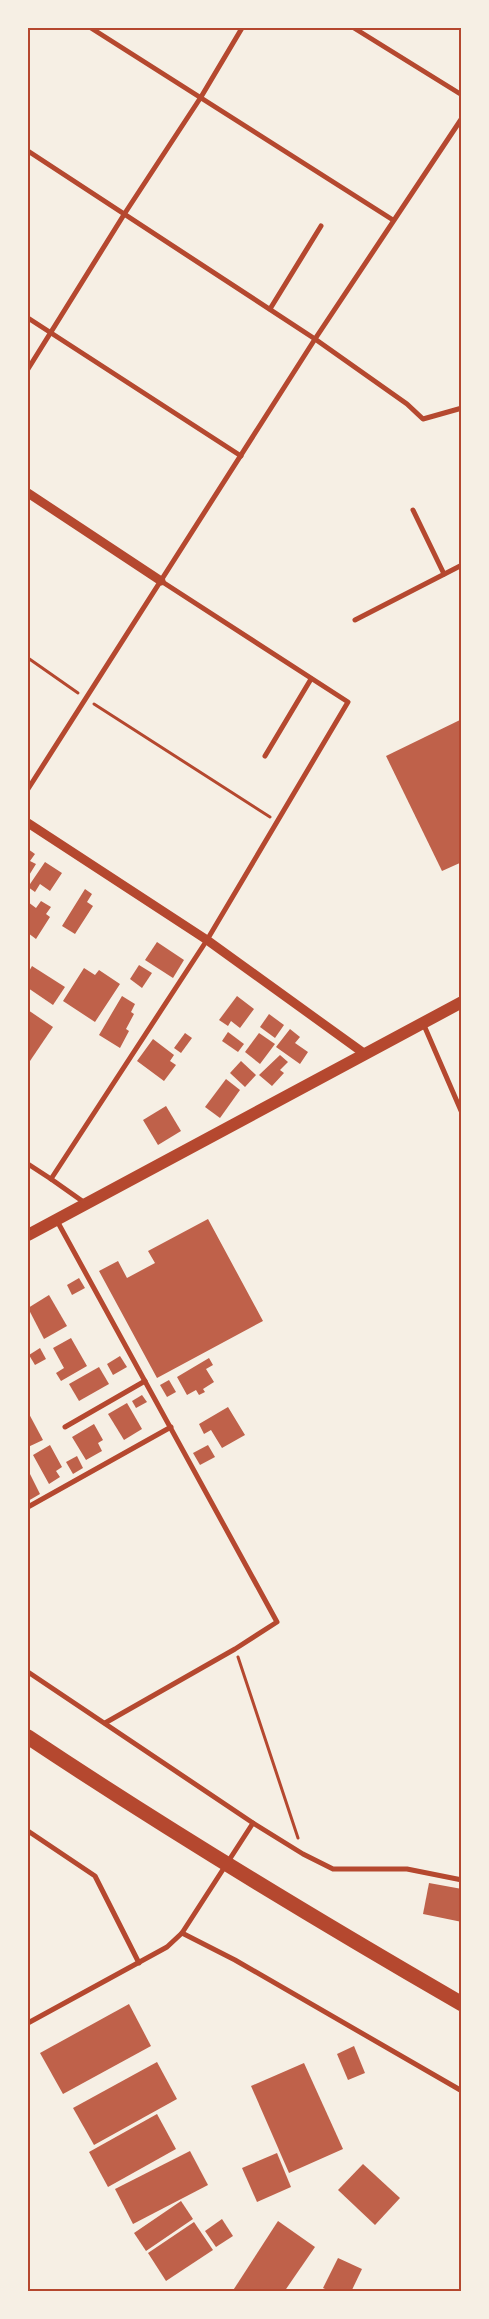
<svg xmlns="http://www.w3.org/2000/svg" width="489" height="2319" font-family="Lora,serif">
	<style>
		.building { fill: #bf614a }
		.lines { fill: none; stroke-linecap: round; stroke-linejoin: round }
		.path { stroke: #b5482f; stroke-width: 3 }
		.minor { stroke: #b5482f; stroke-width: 5 }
		.tertiary { stroke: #b5482f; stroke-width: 9 }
		.primary { stroke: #b5482f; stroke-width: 12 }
		.motorway { stroke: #b5482f; stroke-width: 15 }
		.neatline { fill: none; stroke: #b5482f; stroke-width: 2 }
	</style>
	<rect width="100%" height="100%" fill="#f6efe4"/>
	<g class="building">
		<polygon points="462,719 462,862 442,871 386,756"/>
		<polygon points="28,849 35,854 30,861 36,864 28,877"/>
		<polygon points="45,862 62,873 50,891 40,884 35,892 28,887"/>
		<polygon points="85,889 92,894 87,902 93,906 75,934 62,926"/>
		<polygon points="41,901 51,907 46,914 50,917 36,939 28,933 28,902 36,908"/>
		<polygon points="157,942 184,960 173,978 145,960"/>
		<polygon points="139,965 152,973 142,988 130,979"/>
		<polygon points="32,966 65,987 53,1005 28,988 28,973"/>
		<polygon points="84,968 95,975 99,970 120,984 95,1022 63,1001"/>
		<polygon points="122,996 135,1004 131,1012 134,1014 126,1029 129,1031 120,1048 99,1035"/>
		<polygon points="237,996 254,1009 240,1028 231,1021 228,1026 219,1020"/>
		<polygon points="28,1010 53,1027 30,1061 28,1059"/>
		<polygon points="269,1014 284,1025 275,1038 260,1027"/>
		<polygon points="290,1029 300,1037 295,1043 308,1052 300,1064 276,1047"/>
		<polygon points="228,1032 244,1044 238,1052 222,1041"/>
		<polygon points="185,1033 192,1038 181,1053 174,1048"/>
		<polygon points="259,1033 275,1044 260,1064 245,1052"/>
		<polygon points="153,1039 174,1055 170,1061 176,1065 164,1081 137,1061"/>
		<polygon points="280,1055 288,1062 280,1070 284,1073 272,1086 259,1075"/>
		<polygon points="241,1061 256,1075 245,1087 230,1073"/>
		<polygon points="226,1079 240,1090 220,1118 205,1107"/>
		<polygon points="166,1106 181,1131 158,1145 143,1120"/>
		<polygon points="208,1219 263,1321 157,1378 99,1271 118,1261 127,1278 155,1263 148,1251"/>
		<polygon points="79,1278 85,1288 72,1295 67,1285"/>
		<polygon points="49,1295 67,1326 44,1339 28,1308"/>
		<polygon points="71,1338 87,1366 61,1381 56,1373 64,1368 53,1348"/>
		<polygon points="40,1348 46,1359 35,1365 29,1355"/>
		<polygon points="120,1356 127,1367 113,1375 107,1364"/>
		<polygon points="209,1358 213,1365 206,1369 214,1382 203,1389 205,1392 199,1395 196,1390 187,1395 177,1377"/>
		<polygon points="99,1367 109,1384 79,1401 69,1384"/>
		<polygon points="169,1380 176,1392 167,1397 160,1385"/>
		<polygon points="142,1395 147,1402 136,1408 132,1401"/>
		<polygon points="127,1403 142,1429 124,1440 108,1414"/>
		<polygon points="228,1407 245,1435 222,1448 211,1430 204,1434 199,1424"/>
		<polygon points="28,1412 43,1440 28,1447"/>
		<polygon points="94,1424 103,1440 98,1443 102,1451 86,1460 72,1437"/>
		<polygon points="50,1445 62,1467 56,1471 60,1477 49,1484 33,1455"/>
		<polygon points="208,1445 215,1457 200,1465 193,1453"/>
		<polygon points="77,1456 83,1468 73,1474 66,1462"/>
		<polygon points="28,1470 40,1494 28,1501"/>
		<polygon points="429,1883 462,1889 462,1922 423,1914"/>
		<polygon points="129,2004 151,2046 63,2094 40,2053"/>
		<polygon points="354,2046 365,2073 348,2080 337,2054"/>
		<polygon points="157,2062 177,2099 94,2145 73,2108"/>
		<polygon points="304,2063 343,2149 289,2173 251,2086"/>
		<polygon points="157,2114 176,2149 108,2187 89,2152"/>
		<polygon points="190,2151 208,2185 133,2224 115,2189"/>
		<polygon points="277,2153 291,2187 257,2202 242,2168"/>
		<polygon points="363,2164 400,2198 375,2225 338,2190"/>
		<polygon points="181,2201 193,2219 146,2251 134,2233"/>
		<polygon points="222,2219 233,2236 216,2247 205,2231"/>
		<polygon points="278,2221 315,2247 284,2292 232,2292"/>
		<polygon points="194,2222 213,2250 166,2281 148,2253"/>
		<polygon points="338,2258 362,2269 351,2292 331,2292 323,2288"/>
	</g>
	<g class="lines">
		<g class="path">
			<polyline points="28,658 78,693"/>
			<polyline points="94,704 270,817"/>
			<polyline points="238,1657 298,1838"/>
		</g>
		<g class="minor">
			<polyline points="91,28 393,220"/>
			<polyline points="354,28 462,95"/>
			<polyline points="28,151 315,339 407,404 423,419 462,408"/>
			<polyline points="270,309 321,226"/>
			<polyline points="28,318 241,456"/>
			<polyline points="28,369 125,213 201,97 242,28"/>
			<polyline points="413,510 444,574"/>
			<polyline points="355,620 462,565"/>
			<polyline points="265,756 311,679"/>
			<polyline points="28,789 315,339 462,118"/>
			<polyline points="423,1023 462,1113"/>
			<polyline points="28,1164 51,1179 207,940 348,702 161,581"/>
			<polyline points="51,1179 85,1203"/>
			<polyline points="56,1219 277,1622 235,1649 105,1723"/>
			<polyline points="65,1427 145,1381"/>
			<polyline points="28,1507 171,1427"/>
			<polyline points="28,1672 253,1823"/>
			<polyline points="28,1831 95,1876 139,1963"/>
			<polyline points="182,1933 235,1960 462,2091"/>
			<polyline points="28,2023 167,1947 182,1933 253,1823 303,1854 333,1869 407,1869 462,1880"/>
		</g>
		<g class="tertiary">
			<polyline points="28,493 161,581"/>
			<polyline points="28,823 207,940 365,1054"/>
		</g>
		<polyline class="primary" points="28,1235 462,1002"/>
		<path class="motorway" d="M28 1737C169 1831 315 1919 462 2004"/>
	</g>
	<rect width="489" height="2319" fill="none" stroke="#f6efe4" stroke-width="58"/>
	<rect x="29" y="29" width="431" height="2261" class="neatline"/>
</svg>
